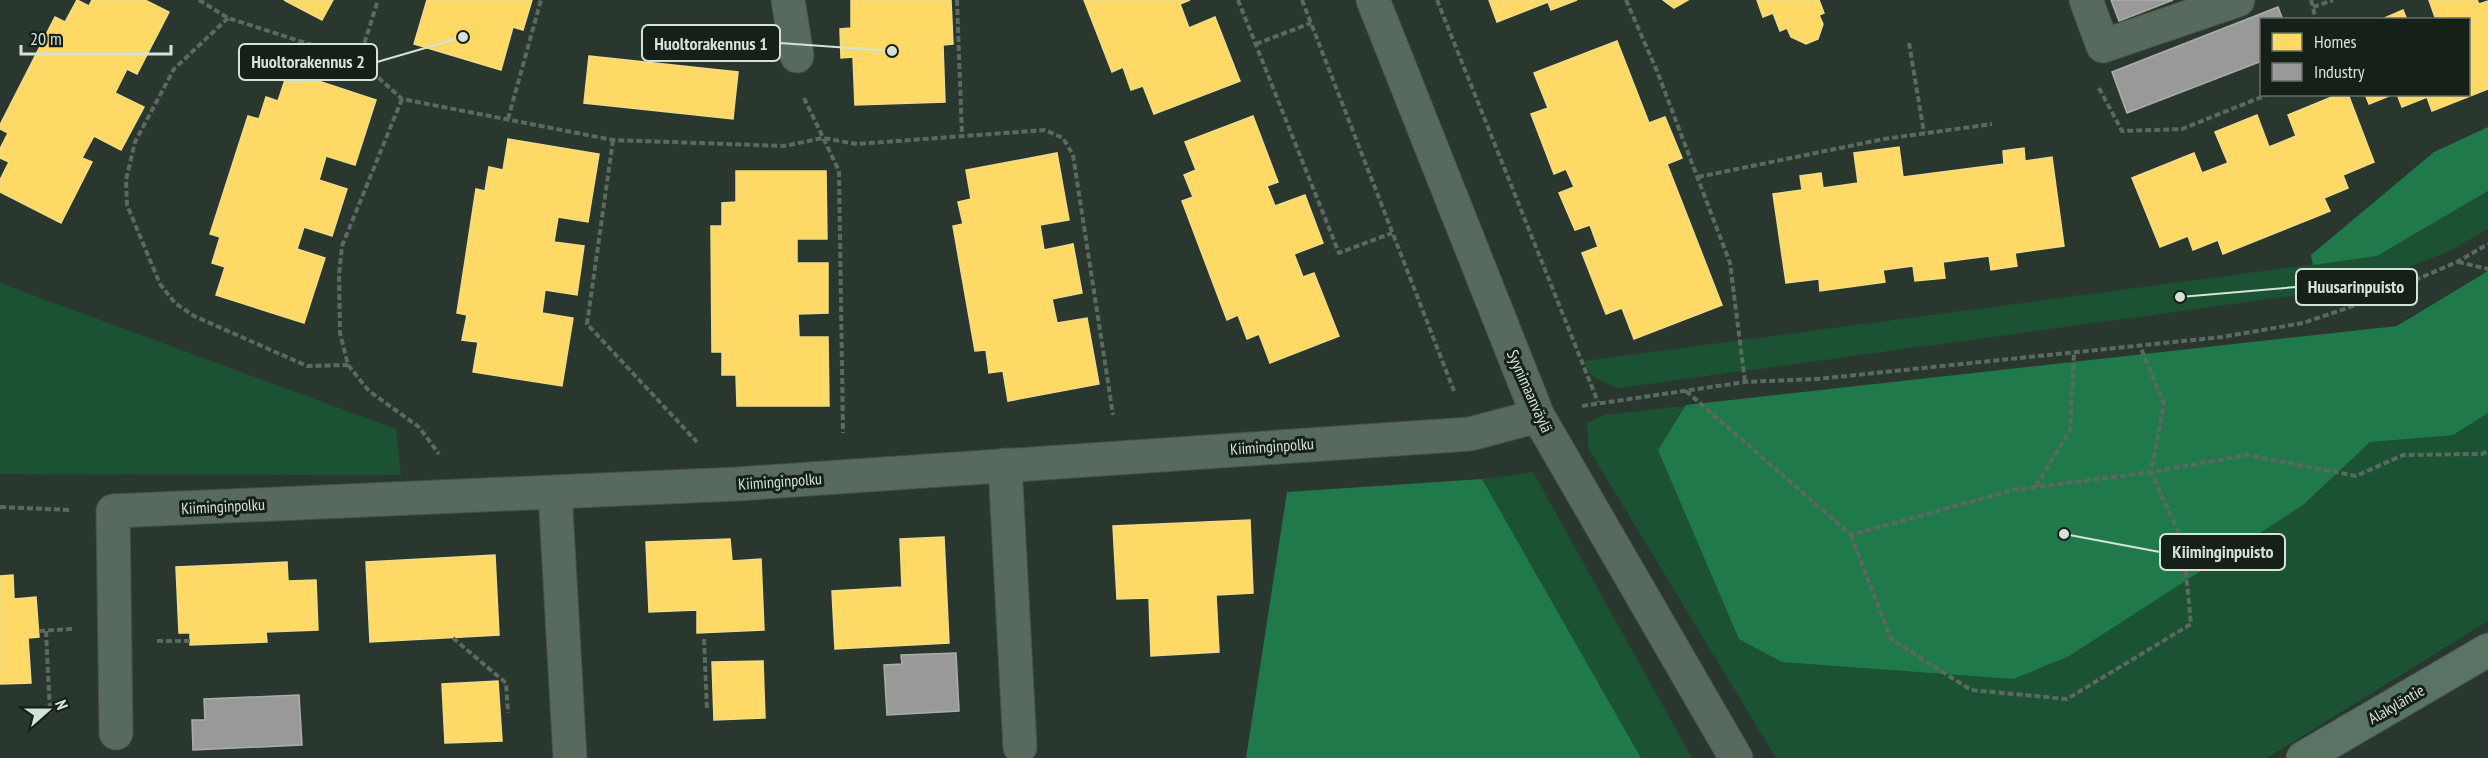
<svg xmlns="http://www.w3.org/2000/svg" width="2488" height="758" font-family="'PT Sans Narrow',sans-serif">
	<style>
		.green { fill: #1b5233 }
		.forest { fill: #20794b }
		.homes { fill: #ffd966; stroke: #f2dc88; stroke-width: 1.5 }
		.industry { fill: #999; stroke: #abafac; stroke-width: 1.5 }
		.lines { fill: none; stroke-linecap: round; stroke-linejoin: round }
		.minor-casing { stroke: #46524a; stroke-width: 35 }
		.major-casing { stroke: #46524a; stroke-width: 35 }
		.path { stroke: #5b6960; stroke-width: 4; stroke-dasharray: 6 3; stroke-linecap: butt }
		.minor { stroke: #586a5e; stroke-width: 33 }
		.major { stroke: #597364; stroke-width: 33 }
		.labels { text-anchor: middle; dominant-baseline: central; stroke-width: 6; stroke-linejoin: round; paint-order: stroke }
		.street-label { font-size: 16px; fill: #d4e2d8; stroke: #162019 }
		.leader { fill: none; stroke: #d4e2d8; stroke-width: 2 }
		.callout-dot { fill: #d4e2d8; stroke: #162019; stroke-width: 2 }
		.callout { fill: #162019; stroke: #d4e2d8; stroke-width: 2 }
		.callout-label { font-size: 18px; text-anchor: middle; font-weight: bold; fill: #d4e2d8 }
	</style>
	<rect width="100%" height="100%" fill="#2a372e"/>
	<g class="green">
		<path d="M2488 191V229L2452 250 2358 287 1619 388C1603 382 1589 378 1584 361L2377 256Z"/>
		<polygon points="2488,271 2488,621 2267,758 1776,758 1588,448 1587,423 1604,415 2397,326"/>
		<polygon points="0,283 396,429 401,475 0,474"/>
		<polygon points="1533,472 1692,758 1641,758 1482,479"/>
	</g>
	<g class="forest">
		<polygon points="2488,127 2488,191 2377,256 2313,265 2311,255 2434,152"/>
		<polygon points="2488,271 2488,413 2453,435 2370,442 2303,505 2069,656 2013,679 1782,662 1739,639 1658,450 1686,405 2397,326"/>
		<polygon points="1482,479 1641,758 1246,758 1287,492"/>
	</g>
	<g class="homes">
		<polygon points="77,0 89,6 92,0 145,0 169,12 137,74 127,69 115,93 144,107 121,150 94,136 82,158 92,162 61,223 0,192 0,180 9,162 0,158 0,149 8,133 0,129 0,125 55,17 65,22"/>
		<polygon points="284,0 333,0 322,20"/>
		<polygon points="427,0 532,0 523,30 513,27 501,70 414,44"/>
		<polygon points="851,0 951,0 953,44 943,45 945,102 855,105 853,57 841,58 840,29 851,28"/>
		<polygon points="1084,0 1190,0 1180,4 1189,28 1215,17 1240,81 1154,114 1143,86 1131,90 1123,67 1112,72"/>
		<polygon points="1489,0 1577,0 1551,10 1548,2 1497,22"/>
		<polygon points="1663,0 1688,0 1674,8"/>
		<polygon points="1757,0 1819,0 1824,13 1819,15 1823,24 1818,39 1806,44 1791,37 1787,28 1780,31 1773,13 1763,17"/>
		<polygon points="2429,0 2477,0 2479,4 2488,1 2488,89 2432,111 2427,97 2402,107 2397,94 2468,94 2468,20 2436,20"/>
		<polygon points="2403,10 2407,20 2380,20"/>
		<polygon points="1617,41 1649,123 1665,117 1682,158 1667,164 1722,305 1634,339 1622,308 1606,314 1582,253 1598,247 1590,225 1575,230 1559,193 1574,187 1566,169 1554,174 1531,114 1548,108 1534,73"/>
		<polygon points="589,56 738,72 733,119 584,103"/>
		<polygon points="288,71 376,100 355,165 326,156 319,180 347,189 332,236 304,227 297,249 325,258 304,323 216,295 225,267 212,263 220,237 210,234 248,116 259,119 266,97 278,101"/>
		<polygon points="2339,94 2348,94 2374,162 2343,175 2348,188 2324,198 2330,211 2223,254 2218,240 2193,250 2188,236 2160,247 2132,178 2194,153 2202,173 2228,163 2215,132 2257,115 2269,147 2296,136 2288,115"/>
		<polygon points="2365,94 2394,94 2369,104"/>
		<polygon points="1253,116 1278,182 1267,186 1275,206 1305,195 1323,243 1294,254 1303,277 1314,273 1339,336 1270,363 1259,334 1247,339 1238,315 1227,320 1182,201 1193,197 1184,175 1196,170 1185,142"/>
		<polygon points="508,139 599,154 588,222 558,217 554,242 584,246 577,295 545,290 542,313 573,318 562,386 473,372 478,342 462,340 467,315 457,313 476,189 485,191 489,167 503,170"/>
		<polygon points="1899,147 1903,177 2004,164 2003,151 2024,148 2025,161 2052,157 2064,246 2015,253 2017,266 1991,270 1989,256 1943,262 1945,278 1915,281 1913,266 1883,270 1885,282 1820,291 1819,279 1786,283 1773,194 1802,190 1800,176 1821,173 1823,188 1858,183 1854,153"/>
		<polygon points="1057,153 1069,220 1040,225 1044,250 1073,244 1082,293 1052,299 1057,323 1087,318 1099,384 1008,401 1003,371 989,373 986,350 975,351 953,226 963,224 958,202 971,199 966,170"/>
		<polygon points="736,171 826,171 827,239 797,239 797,263 828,263 828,313 798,314 799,337 828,337 829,406 737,406 736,375 722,375 722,352 712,352 711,226 722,226 722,203 736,202"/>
		<polygon points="1250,520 1253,593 1216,595 1219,652 1151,656 1149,598 1117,599 1113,526"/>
		<polygon points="944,537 949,643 835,649 832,591 902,587 900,539"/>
		<polygon points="730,539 732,561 761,559 764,630 697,633 697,610 649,612 646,542"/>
		<polygon points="495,555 499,635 370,642 366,562"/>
		<polygon points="287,562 288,581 316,580 318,630 266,632 267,642 190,645 190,633 179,633 176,567"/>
		<polygon points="13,575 14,599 36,597 39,637 28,638 31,683 0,684 0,576"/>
		<polygon points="763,661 765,718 714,720 712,662"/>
		<polygon points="498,681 502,741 445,743 442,684"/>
	</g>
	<g class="industry">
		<polygon points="2111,0 2173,0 2119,21"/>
		<polygon points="2278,7 2283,20 2262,20 2262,61 2127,113 2112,72"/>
		<polygon points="956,653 959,711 887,715 884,665 902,664 901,655"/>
		<polygon points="299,695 302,745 193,750 192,720 205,720 204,699"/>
	</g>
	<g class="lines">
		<g class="minor-casing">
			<g id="minor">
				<polyline points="788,0 797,56"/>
				<polyline points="1373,0 1538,416 1736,758"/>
				<polyline points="2086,0 2103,46 2238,0"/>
				<polyline points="1005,465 1020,747"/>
				<polyline points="555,492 570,758"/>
				<polyline points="116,733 113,511 737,484 1470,434 1538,416"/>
			</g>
		</g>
		<g class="major-casing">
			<polyline id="major" points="2303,758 2488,650"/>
		</g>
		<g class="path">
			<polyline points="199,0 228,18 359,60 402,99 613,140 784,146 823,138 857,144 1045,130 1063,138 1073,155 1113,415"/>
			<polyline points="957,0 962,136"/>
			<polyline points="1238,0 1339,253 1392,233"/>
			<polyline points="1302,0 1454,391"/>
			<polyline points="1437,0 1598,402"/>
			<polyline points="1626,0 1657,71 1730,263 1745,382"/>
			<polyline points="2311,0 2316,20"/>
			<polyline points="2313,7 2333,0"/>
			<polyline points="228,18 174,69 135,142 126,180 127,205 160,284 175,303 194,316 307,366 348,365"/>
			<polyline points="1909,43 1924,133"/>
			<polyline points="1256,44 1311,23"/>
			<polyline points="359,60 378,0"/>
			<polyline points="2099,88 2122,131 2182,129 2269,94"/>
			<polyline points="804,98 839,171 843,433"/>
			<polyline points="402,99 342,246 339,275 340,333 348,365 369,391 419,427 439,454"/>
			<polyline points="508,119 541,0"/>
			<polyline points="613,140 587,324 697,442"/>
			<polyline points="1698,177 1884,139 1992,124"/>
			<polyline points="2458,262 2488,269"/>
			<polyline points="1686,391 1851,535 2013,490 2151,472 2247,455 2356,476 2403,455 2482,454 2488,451"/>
			<polyline points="1582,406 1745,382 1817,379 2222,337 2303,323 2362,303 2457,262 2488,244"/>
			<polyline points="2036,486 2070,430 2074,353"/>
			<polyline points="0,507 71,510"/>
			<polyline points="1851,535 1891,639 1971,690 2067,699 2191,624 2183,542 2151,472 2164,404 2140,346"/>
			<polyline points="39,631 72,629"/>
			<polyline points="46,631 50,713"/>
			<polyline points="453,638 506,683 508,713"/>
			<polyline points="704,639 707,709"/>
			<polyline points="157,641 190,641"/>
		</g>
		<use href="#minor" class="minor"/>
		<use href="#major" class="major"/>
	</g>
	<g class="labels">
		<g class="street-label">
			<text transform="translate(1530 391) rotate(66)">Syynimaanväylä</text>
			<text transform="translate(1272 446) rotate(-4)">Kiiminginpolku</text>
			<text transform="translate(780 481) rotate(-4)">Kiiminginpolku</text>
			<text transform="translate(223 506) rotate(-3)">Kiiminginpolku</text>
			<text transform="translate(2396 704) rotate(-30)">Alakyläntie</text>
		</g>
	</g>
	<path class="leader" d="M892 51L780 43M463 37L377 62M2180 297L2296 287M2064 534L2160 552"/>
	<g class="callout-dot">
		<circle cx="892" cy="51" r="6"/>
		<circle cx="463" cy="37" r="6"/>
		<circle cx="2180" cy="297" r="6"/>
		<circle cx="2064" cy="534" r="6"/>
	</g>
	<g class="callout">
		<rect x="642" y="25" width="138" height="36" rx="6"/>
		<rect x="239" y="44" width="138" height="36" rx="6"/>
		<rect x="2296" y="269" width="121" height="36" rx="6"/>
		<rect x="2160" y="534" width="125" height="36" rx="6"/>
	</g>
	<g class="callout-label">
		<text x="711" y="50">Huoltorakennus 1</text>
		<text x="308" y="68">Huoltorakennus 2</text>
		<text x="2356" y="293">Huusarinpuisto</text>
		<text x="2223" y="558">Kiiminginpuisto</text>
	</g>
	<rect x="2260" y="18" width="210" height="78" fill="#162019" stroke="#626e65" stroke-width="1.5"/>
	<rect x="2272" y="33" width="30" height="18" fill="#ffd966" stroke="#626e65" stroke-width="1.5"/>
	<text x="2314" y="48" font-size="18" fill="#d4e2d8">Homes</text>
	<rect x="2272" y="63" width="30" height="18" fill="#999999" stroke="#626e65" stroke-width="1.5"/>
	<text x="2314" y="78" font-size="18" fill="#d4e2d8">Industry</text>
	<g transform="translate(48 710) rotate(69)" stroke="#162019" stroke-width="4.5" paint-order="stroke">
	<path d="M0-4.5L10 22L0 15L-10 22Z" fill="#d4e2d8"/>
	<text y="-9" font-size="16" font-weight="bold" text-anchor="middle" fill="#d4e2d8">N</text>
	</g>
	<path d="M21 45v9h150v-9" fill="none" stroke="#d4e2d8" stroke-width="3"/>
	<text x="30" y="45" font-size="18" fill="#d4e2d8" stroke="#162019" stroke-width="4.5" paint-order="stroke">20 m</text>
</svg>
